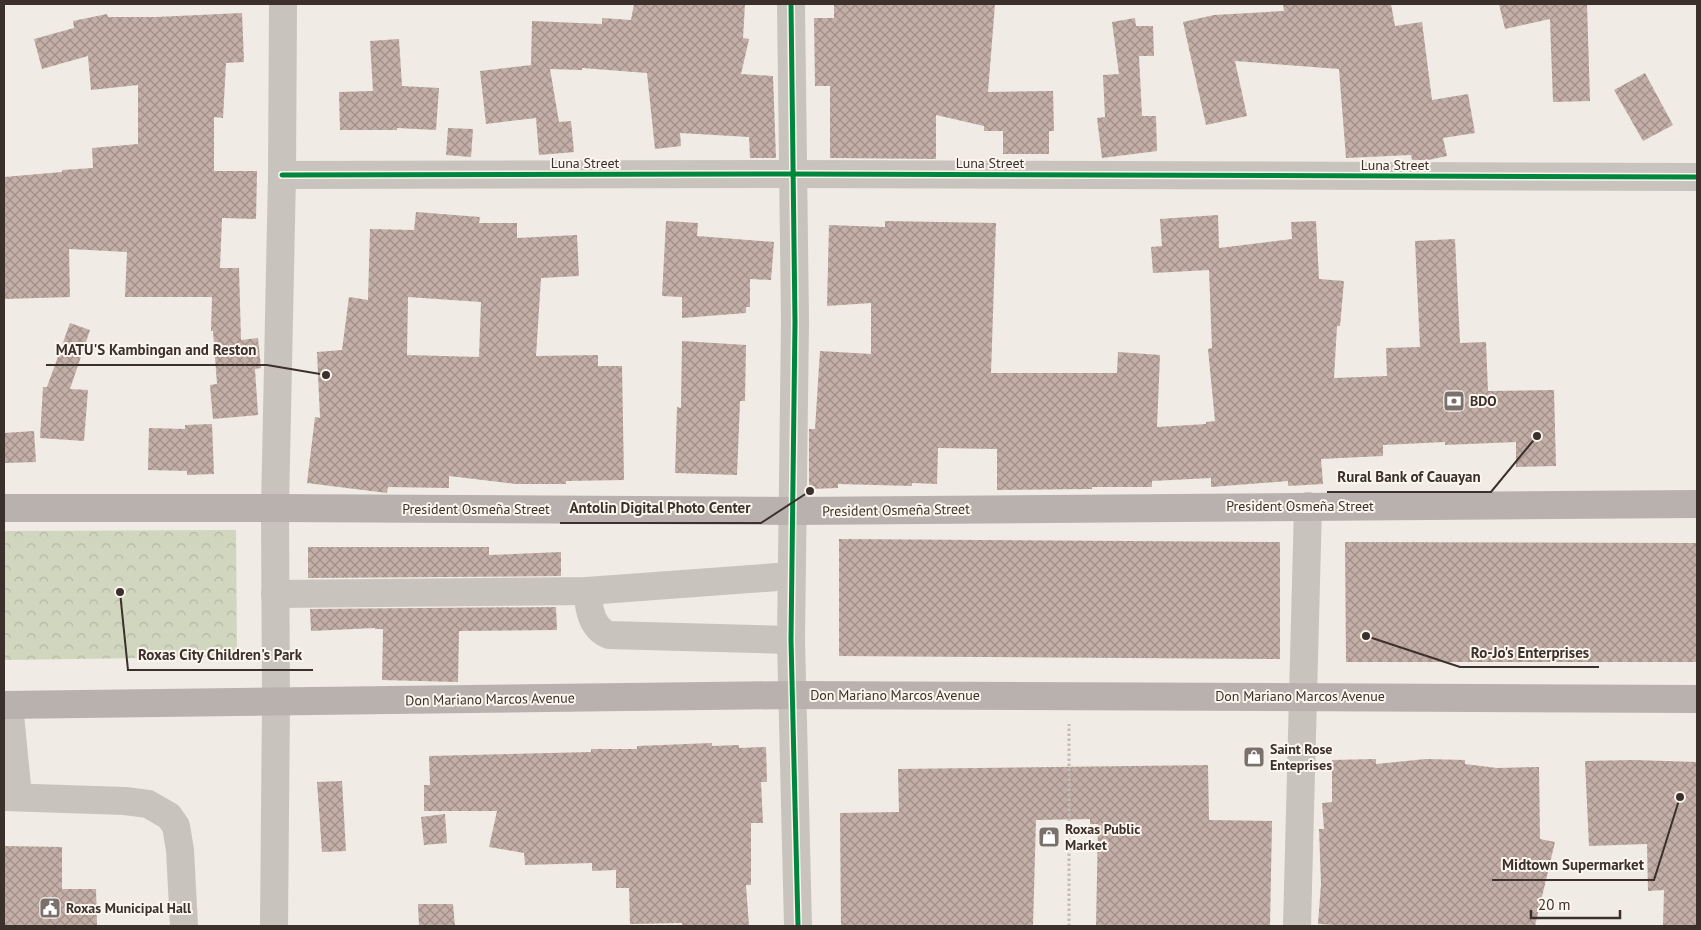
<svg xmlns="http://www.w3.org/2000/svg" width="1701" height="930" font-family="'PT Sans',sans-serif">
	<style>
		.park { fill: url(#park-crowns) }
		.building { fill: url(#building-cross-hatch); fill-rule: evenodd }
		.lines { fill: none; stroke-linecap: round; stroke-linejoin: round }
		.path { stroke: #c2bbb6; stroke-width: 3; stroke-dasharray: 2.5 2.5; stroke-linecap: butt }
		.minor { stroke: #c9c3be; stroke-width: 28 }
		.major { stroke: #b8b1ad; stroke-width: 28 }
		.cycleway-casing { stroke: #fbf5ee; stroke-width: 8 }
		.cycleway { stroke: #00873e; stroke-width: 5 }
		.labels { text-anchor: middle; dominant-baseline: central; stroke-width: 4; stroke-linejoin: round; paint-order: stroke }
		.street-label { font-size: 14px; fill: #3b302b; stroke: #fbf5ee }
		.poi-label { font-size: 14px; font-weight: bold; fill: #3b302b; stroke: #fbf5ee; text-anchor: start }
		.leader { fill: none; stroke: #3b302b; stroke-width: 2 }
		.callout-dot { fill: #3b302b; stroke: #fbf5ee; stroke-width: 2 }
		.callout-label { font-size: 15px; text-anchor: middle; font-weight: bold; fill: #3b302b; stroke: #fbf5ee; stroke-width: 4; stroke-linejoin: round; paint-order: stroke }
	</style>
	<defs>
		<pattern id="park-crowns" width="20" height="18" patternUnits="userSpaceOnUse" patternTransform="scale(1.25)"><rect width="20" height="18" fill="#d1d6bf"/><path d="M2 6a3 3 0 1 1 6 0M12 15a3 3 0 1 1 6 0" fill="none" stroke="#b4b8a4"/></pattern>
		<pattern id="building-cross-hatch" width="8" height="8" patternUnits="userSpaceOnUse" patternTransform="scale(1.25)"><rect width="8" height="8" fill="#c3afa7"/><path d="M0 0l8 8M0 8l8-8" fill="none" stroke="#a08f88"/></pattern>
	</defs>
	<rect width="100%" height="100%" fill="#f0ebe5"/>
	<polygon class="park" points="236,530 237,654 214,657 4,660 4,531"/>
	<g class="building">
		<polygon points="634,4 745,4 743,38 749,39 741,74 773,76 776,158 750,158 749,137 680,133 681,146 655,149 647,73 582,68 582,70 550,69 559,122 571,121 574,152 539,155 536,118 486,124 480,71 531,65 532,21 602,24 602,18 631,20"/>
		<polygon points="834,4 995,4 988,92 1053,91 1054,131 1049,131 1049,154 1003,154 1003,131 984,131 984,126 936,115 936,159 830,158 830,86 815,86 814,18 834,18"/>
		<polygon points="1283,4 1391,4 1395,26 1422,22 1432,100 1468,94 1475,133 1443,138 1447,156 1428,160 1412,160 1411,155 1346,158 1339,69 1235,61 1247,116 1206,125 1183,22 1214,15 1284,11"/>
		<polygon points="1499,4 1587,4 1590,101 1553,102 1550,19 1505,29"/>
		<polygon points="242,13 244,62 226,63 223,118 214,117 214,171 257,171 256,219 222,218 220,268 239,268 241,340 258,338 261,368 255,369 258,415 213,419 210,385 217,384 213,331 211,331 212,297 125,297 127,252 69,249 70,297 4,299 4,177 62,172 62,170 93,168 92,148 138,144 138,85 91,90 88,56 42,69 34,39 74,28 73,21 107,14 108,17 156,17"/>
		<polygon points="1135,18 1136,26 1153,26 1154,56 1139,56 1142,116 1156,116 1157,151 1102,158 1097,118 1105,117 1103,75 1119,74 1112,22"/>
		<polygon points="399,39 402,86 439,88 436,130 397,128 397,130 340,130 339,92 373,91 370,41"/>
		<polygon points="1645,73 1673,125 1643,141 1614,90"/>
		<polygon points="448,128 473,129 471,157 446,155"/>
		<path d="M416 212 480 217 479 223H517V238L577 235 579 276 541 278 536 356 598 355V366H622L624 480 566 481V484H516L449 476V488L388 487 387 493 307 483 315 417 320 418 317 352 342 350 349 297 368 300 370 229 414 230ZM408 297 481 302 479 357 407 355Z"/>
		<polygon points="1218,215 1219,248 1292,239 1291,222 1316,221 1319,279 1344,281 1340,326 1337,326 1334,378 1387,376 1386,348 1420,347 1415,241 1455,239 1460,343 1486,342 1488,391 1554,390 1556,466 1516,467 1516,442 1445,445 1445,442 1383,445 1383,456 1321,459 1323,484 1288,486 1288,481 1211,487 1211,478 1152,481 1152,487 1092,487 1092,489 997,490 997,449 938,448 937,484 912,483 912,486 838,484 838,488 809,489 809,429 815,429 820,351 871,354 871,303 827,306 829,225 885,227 885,221 996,223 991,373 1117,373 1118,352 1160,355 1157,427 1206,424 1206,422 1215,421 1208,349 1212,348 1209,270 1153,273 1151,247 1162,246 1160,219"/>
		<polygon points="666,221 698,223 697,236 774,242 771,280 750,279 750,307 746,307 746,313 682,318 682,297 662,296"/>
		<polygon points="70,323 90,330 70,389 88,390 84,441 40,438 43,387 47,387"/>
		<polygon points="682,341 746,345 745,401 740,401 737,475 675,473 677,407 681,408"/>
		<polygon points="212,424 214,474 187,475 187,471 148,470 149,428 185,429 185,425"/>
		<polygon points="34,431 36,462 5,463 4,433"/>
		<polygon points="839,539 1280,542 1280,659 839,656"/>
		<polygon points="1345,542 1697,543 1697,662 1346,662"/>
		<polygon points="308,547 489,547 489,555 561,552 561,576 308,578"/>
		<polygon points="556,607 557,630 459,631 458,682 382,680 383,629 375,629 375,628 311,631 310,609"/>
		<polygon points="712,743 712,746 739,745 739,748 766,747 767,782 761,782 763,823 751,823 751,885 746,885 749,926 682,926 682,923 630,924 629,888 616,888 616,870 592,871 592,863 525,865 524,853 489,847 497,811 424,811 424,785 430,785 429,756 591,752 591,749 637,749 637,746"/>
		<polygon points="1376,759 1376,764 1426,759 1465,760 1465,764 1497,768 1539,767 1540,839 1555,842 1535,926 1348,926 1318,924 1321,884 1319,829 1324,829 1322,803 1332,802 1332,760"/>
		<polygon points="1634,760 1697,762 1697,926 1663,926 1664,890 1648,891 1647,844 1589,846 1585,761"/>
		<polygon points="1208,765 1209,820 1272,821 1270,926 1096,926 1098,824 1090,824 1090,819 1036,820 1033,926 841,926 840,813 899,812 898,769"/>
		<polygon points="342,781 346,851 322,852 317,782"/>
		<polygon points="445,814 447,843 424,845 421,817"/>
		<polygon points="4,846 62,847 62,889 96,889 97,926 4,926"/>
		<polygon points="418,904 453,904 455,926 419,926"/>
	</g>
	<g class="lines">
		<polyline class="path" points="1069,926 1069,724"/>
		<g class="minor">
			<polyline points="791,4 795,322 791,640 798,926"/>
			<polyline points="282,175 794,174 1697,177"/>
			<path d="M587 591C589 608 591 628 609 635L791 640"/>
			<polyline points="275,594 587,591 791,576"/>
			<polyline points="9,705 18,796"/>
			<polyline points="4,797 125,801 148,804 169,816 176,826 180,850 184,926"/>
			<polyline points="274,926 276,701 275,508 282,175 283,4"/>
			<polyline points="1297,926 1308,506"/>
		</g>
		<g class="major">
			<polyline points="4,508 275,508 792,511 1697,504"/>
			<polyline points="4,705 792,695 1697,699"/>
		</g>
		<g class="cycleway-casing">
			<g id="cycleway">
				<polyline points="791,4 795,322 791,640 798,926"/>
				<polyline points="282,175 794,174 1697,177"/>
			</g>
		</g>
		<use href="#cycleway" class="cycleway"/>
	</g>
	<defs>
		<g id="bank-square" transform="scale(1.125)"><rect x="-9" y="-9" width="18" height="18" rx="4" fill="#7a716c" stroke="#fbf5ee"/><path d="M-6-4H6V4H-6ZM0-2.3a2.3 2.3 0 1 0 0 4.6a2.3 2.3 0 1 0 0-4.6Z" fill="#fff"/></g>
		<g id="shop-square" transform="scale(1.125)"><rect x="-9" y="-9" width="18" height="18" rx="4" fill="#7a716c" stroke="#fbf5ee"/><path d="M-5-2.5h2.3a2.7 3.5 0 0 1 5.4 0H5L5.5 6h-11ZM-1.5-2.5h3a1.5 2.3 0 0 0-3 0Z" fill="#fff"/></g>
		<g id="civic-square" transform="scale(1.125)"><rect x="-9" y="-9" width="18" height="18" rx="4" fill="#7a716c" stroke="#fbf5ee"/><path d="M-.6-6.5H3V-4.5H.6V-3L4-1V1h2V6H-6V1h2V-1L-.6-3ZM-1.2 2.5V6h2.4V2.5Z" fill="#fff"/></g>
	</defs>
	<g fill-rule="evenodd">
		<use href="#bank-square" x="1454" y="401"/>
		<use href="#shop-square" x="1254" y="757"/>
		<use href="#shop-square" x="1049" y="837"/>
		<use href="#civic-square" x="50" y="908"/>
	</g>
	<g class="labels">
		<g class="street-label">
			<text x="585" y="163">Luna Street</text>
			<text x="990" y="163">Luna Street</text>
			<text x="1395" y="165">Luna Street</text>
			<text x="1300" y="506">President Osmeña Street</text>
			<text x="476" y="509">President Osmeña Street</text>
			<text transform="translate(896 510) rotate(-1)">President Osmeña Street</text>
			<text x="895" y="695">Don Mariano Marcos Avenue</text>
			<text x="1300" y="696">Don Mariano Marcos Avenue</text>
			<text transform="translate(490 699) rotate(-1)">Don Mariano Marcos Avenue</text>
		</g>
		<g class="poi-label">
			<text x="1470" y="401">BDO</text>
			<text x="1270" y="749">Saint Rose<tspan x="1270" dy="16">Enteprises</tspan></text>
			<text x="1065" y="829">Roxas Public<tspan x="1065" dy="16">Market</tspan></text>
			<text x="66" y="908">Roxas Municipal Hall</text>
		</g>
	</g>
	<path class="leader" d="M326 375L267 365H46M1537 436L1491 492H1327M810 491L761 523H560M1366 636L1460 667H1599M120 592L128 670H313M1680 797L1654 880H1492"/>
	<g class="callout-dot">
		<circle cx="326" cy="375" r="5"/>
		<circle cx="1537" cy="436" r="5"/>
		<circle cx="810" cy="491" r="5"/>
		<circle cx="1366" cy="636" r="5"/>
		<circle cx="120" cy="592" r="5"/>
		<circle cx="1680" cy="797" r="5"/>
	</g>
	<g class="callout-label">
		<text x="156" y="355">MATU'S Kambingan and Reston</text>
		<text x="1409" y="482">Rural Bank of Cauayan</text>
		<text x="660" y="513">Antolin Digital Photo Center</text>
		<text x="1530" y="658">Ro-Jo's Enterprises</text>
		<text x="220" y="660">Roxas City Children's Park</text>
		<text x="1573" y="870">Midtown Supermarket</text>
	</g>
	<rect width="1701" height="930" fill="none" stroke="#3b302b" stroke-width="10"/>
	<path d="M1531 910v8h89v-8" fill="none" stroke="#3b302b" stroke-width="2.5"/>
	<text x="1538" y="910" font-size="15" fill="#3b302b" stroke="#fbf5ee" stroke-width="4" paint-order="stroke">20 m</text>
</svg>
